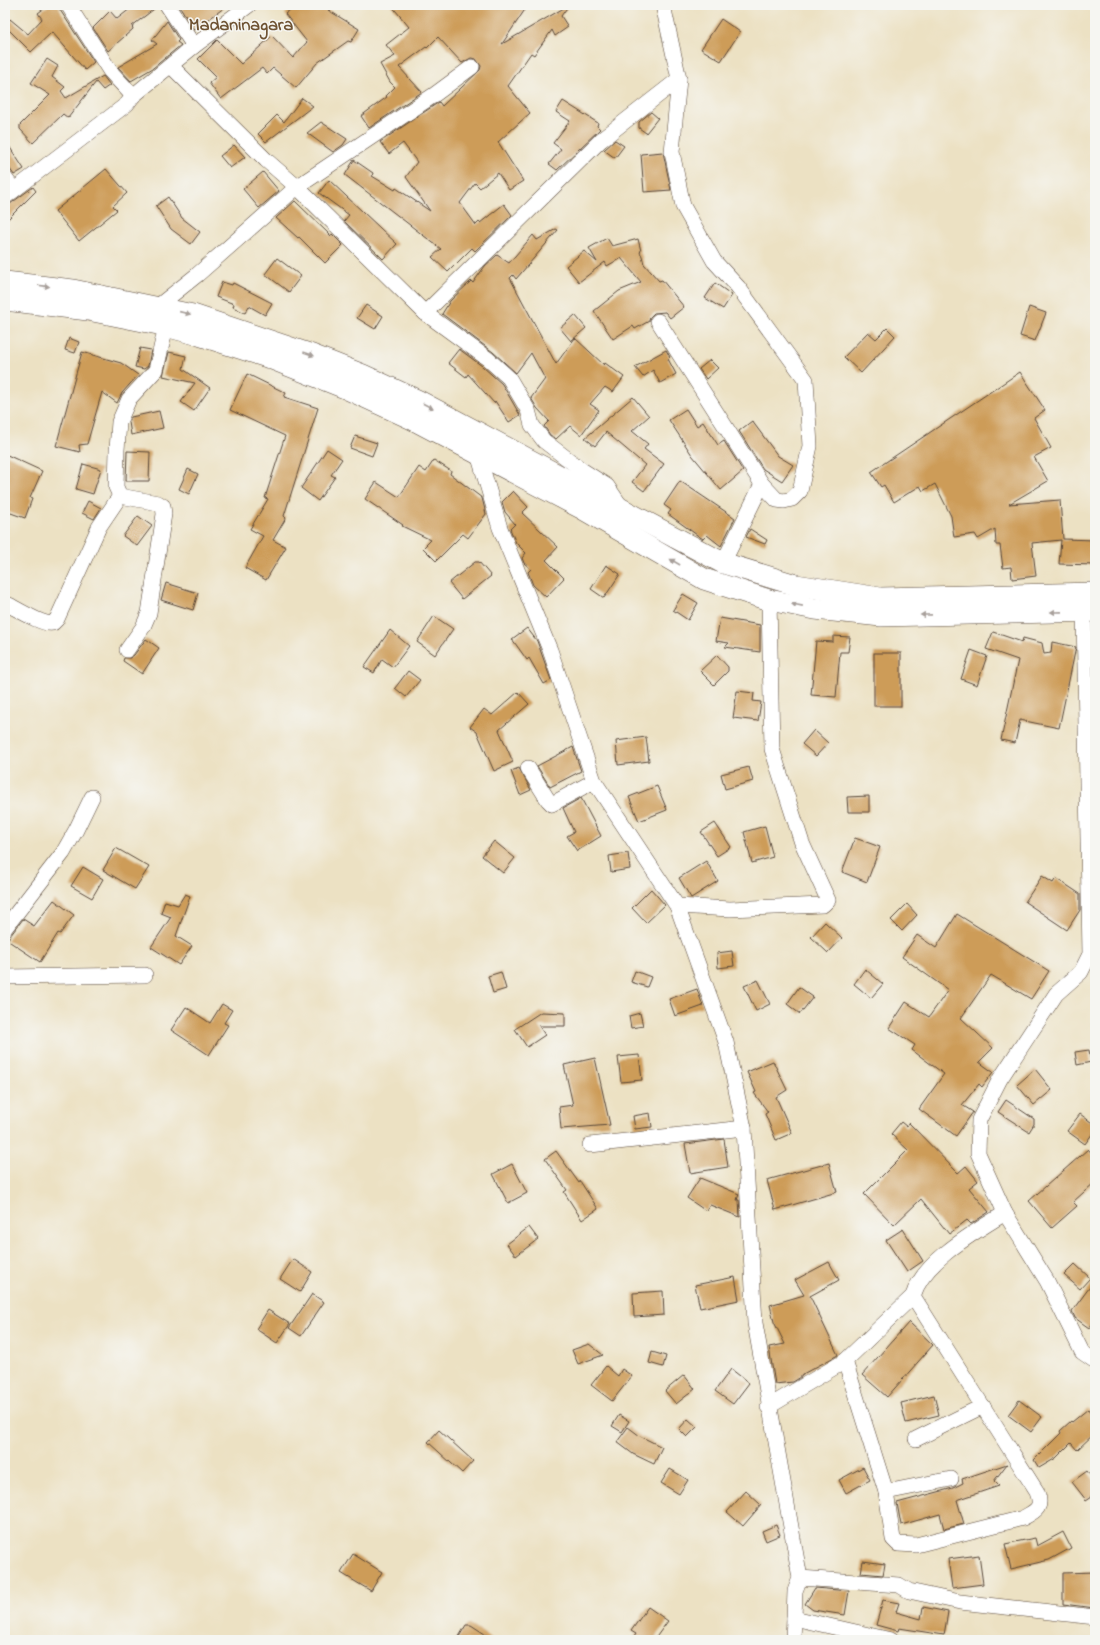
<svg xmlns="http://www.w3.org/2000/svg" width="1100" height="1645" font-family="'Indie Flower',sans-serif">
	<style>
		.building { fill: #cd9c58 }
		.lines { fill: none; stroke-linecap: round; stroke-linejoin: round }
		.minor-casing { stroke: #564537; stroke-width: 16 }
		.secondary-casing { stroke: #564537; stroke-width: 22 }
		.minor { stroke: #fff; stroke-width: 15 }
		.secondary { stroke: #fff; stroke-width: 21 }
		.oneway { fill: #a79f9a }
		.labels { text-anchor: middle; dominant-baseline: central; stroke-width: 3; stroke-linejoin: round; paint-order: stroke }
		.quarter-label { font-size: 18px; font-weight: bold; fill: #6e5232; stroke: #f6f6f2 }
	</style>
	<rect width="100%" height="100%" fill="#f6f6f2"/>
	<filter id="ink" filterUnits="userSpaceOnUse"><feTurbulence type="fractalNoise" baseFrequency=".025" numOctaves="2"/><feDisplacementMap in="SourceGraphic" scale="8" xChannelSelector="R" yChannelSelector="G"/><feConvolveMatrix kernelMatrix="1 2 1 2 8 2 1 2 1" color-interpolation-filters="sRGB"/></filter>
	<filter id="wash" filterUnits="userSpaceOnUse"><feTurbulence type="fractalNoise" baseFrequency=".012" numOctaves="4" result="noise"/><feDisplacementMap in="SourceGraphic" scale="16" xChannelSelector="R" yChannelSelector="G"/><feGaussianBlur stdDeviation="0.9" result="paint"/><feColorMatrix in="noise" values="0 0 0 0 0 0 0 0 0 0 0 0 0 0 0 0 0 1.4 0 .05"/><feComposite in="paint" operator="in"/></filter>
	<g filter="url(#wash)">
		<rect width="100%" height="100%" fill="#ece1c3"/>
		<g id="blocks">
			<g class="building">
				<polygon points="49,5 59,5 60,10 94,62 85,70 52,32 31,52 5,26 10,19 28,34 42,19 38,13"/>
				<polygon points="135,5 158,6 132,26 133,29 108,51 93,28 110,11 117,19"/>
				<polygon points="179,5 228,5 194,30"/>
				<polygon points="296,5 333,5 328,10 359,29 351,42 348,41 317,63 296,88 273,68 267,74 262,68 221,99 209,83 216,77 198,59 217,40 241,64 272,36 293,58 307,42 285,14"/>
				<polygon points="391,5 528,5 502,44 569,5 561,16 568,27 555,36 552,30 534,55 531,53 508,86 530,113 498,142 523,181 509,190 498,173 480,188 475,183 460,203 476,225 479,222 480,223 504,204 512,215 475,251 472,248 448,272 432,257 441,249 345,175 354,160 373,173 372,176 395,190 396,188 430,211 406,177 417,162 403,143 389,154 380,142 439,102 442,106 480,70 481,66 476,59 471,58 462,63 438,37 427,48 426,47 399,67 422,92 369,128 361,116 387,97 386,96 395,87 390,82 380,64 395,56 386,45 409,27"/>
				<polygon points="721,19 740,32 721,61 701,49"/>
				<polygon points="167,21 179,40 177,42 181,45 153,68 131,81 118,67 157,44 152,40"/>
				<polygon points="47,59 58,66 52,77 65,87 61,91 66,98 103,76 110,85 103,90 96,82 68,118 63,114 33,143 20,129 20,125 50,95 31,83"/>
				<polygon points="302,98 313,106 266,142 258,134 277,115 284,122"/>
				<polygon points="563,101 598,123 597,126 600,129 557,170 549,164 561,149 553,143 570,121 556,112"/>
				<polygon points="651,112 658,118 646,133 639,128 639,122"/>
				<polygon points="321,122 347,139 343,145 333,152 307,133"/>
				<polygon points="5,140 24,169 14,175 5,162"/>
				<polygon points="615,140 624,146 615,158 604,150"/>
				<polygon points="234,145 245,157 230,168 220,156"/>
				<polygon points="663,152 671,190 644,192 641,154"/>
				<polygon points="106,169 127,193 113,206 117,210 79,241 55,211"/>
				<polygon points="263,172 279,191 259,208 243,189"/>
				<polygon points="329,180 397,244 383,259 344,221 349,215 319,193"/>
				<polygon points="33,187 36,191 5,222 5,206 10,204"/>
				<polygon points="168,197 182,218 200,232 191,244 171,229 156,206"/>
				<polygon points="295,201 331,236 332,234 343,245 325,263 299,237 298,238 276,218"/>
				<polygon points="556,229 558,230 516,279 513,275 510,278 556,364 575,338 604,365 605,363 624,377 613,392 605,387 590,404 599,410 581,435 570,426 556,439 550,435 544,426 549,421 537,408 531,398 545,379 531,353 516,373 493,352 442,314 450,301 471,281 473,283 485,266 497,255 509,263 533,235 537,240"/>
				<polygon points="607,238 612,246 638,239 641,251 640,252 642,256 644,264 659,281 662,280 684,307 670,318 665,312 654,313 650,317 649,321 635,329 633,326 613,339 594,311 619,291 641,282 621,258 607,266 605,262 579,282 566,266 584,251 597,262 589,248"/>
				<polygon points="277,258 301,276 289,292 265,274"/>
				<polygon points="222,282 232,285 233,283 272,303 265,315 249,306 245,313 233,307 234,304 216,297"/>
				<polygon points="715,283 732,295 723,309 705,298"/>
				<polygon points="366,305 383,316 375,329 357,318"/>
				<polygon points="1029,307 1046,313 1035,341 1020,336"/>
				<polygon points="575,315 586,328 571,341 560,328"/>
				<polygon points="887,328 895,336 861,373 844,357 868,332 876,339"/>
				<polygon points="69,338 79,342 75,353 65,350"/>
				<polygon points="140,348 151,350 148,366 144,369 135,367"/>
				<polygon points="459,349 482,366 502,384 520,415 509,422 495,401 494,403 468,374 466,377 448,363"/>
				<polygon points="666,350 670,357 668,359 676,374 660,383 653,370 643,377 635,367"/>
				<polygon points="82,352 121,363 138,375 122,393 117,403 102,392 87,444 79,445 80,452 56,446"/>
				<polygon points="169,352 186,356 183,369 210,388 194,411 181,402 195,383 163,376"/>
				<polygon points="710,360 718,368 706,379 699,369"/>
				<polygon points="1020,372 1045,410 1034,418 1051,448 1034,457 1048,481 1009,504 1060,500 1063,539 1095,540 1095,565 1059,564 1061,540 1032,543 1036,576 1012,579 1011,567 1003,568 1000,545 996,545 995,529 978,539 975,534 954,537 951,516 935,484 923,491 920,486 894,502 884,485 881,487 871,472"/>
				<polygon points="247,374 286,393 284,397 318,408 284,516 286,518 273,540 286,547 266,580 245,568 263,536 250,529 268,499 265,498 285,436 230,410"/>
				<polygon points="633,397 649,416 632,431 648,444 644,449 664,464 644,491 632,482 645,465 606,432 595,446 585,438"/>
				<polygon points="686,409 697,426 703,422 718,445 724,441 743,471 721,490 692,455 669,420"/>
				<polygon points="159,411 163,428 131,435 129,422 131,417"/>
				<polygon points="752,421 778,456 793,465 782,481 763,469 739,431"/>
				<polygon points="355,436 377,443 372,456 350,448"/>
				<polygon points="327,449 342,459 331,475 335,477 318,501 301,488"/>
				<polygon points="127,451 150,452 149,481 126,481"/>
				<polygon points="5,454 42,471 30,498 32,499 25,518 5,511"/>
				<polygon points="434,460 451,471 450,474 482,498 486,514 468,538 463,534 436,561 423,548 431,540 402,526 403,525 365,499 376,482 399,497 419,467 426,472"/>
				<polygon points="83,464 101,469 93,494 76,489"/>
				<polygon points="188,469 198,474 189,494 179,489"/>
				<polygon points="680,481 735,518 721,546 707,535 703,539 697,535 668,514 671,510 664,505"/>
				<polygon points="513,491 528,507 522,513 558,547 546,560 564,578 546,597 533,585 528,572 531,569 524,563 522,558 526,553 516,543 510,529 515,524 505,512 502,502"/>
				<polygon points="88,501 101,508 94,519 82,513"/>
				<polygon points="138,516 152,526 137,546 123,536"/>
				<polygon points="750,529 767,540 765,544 746,537"/>
				<polygon points="475,562 479,562 491,576 462,599 449,583"/>
				<polygon points="606,565 620,574 604,598 591,589"/>
				<polygon points="166,583 198,593 193,610 161,600"/>
				<polygon points="683,594 698,603 688,620 673,610"/>
				<polygon points="434,616 453,629 435,655 417,642"/>
				<polygon points="720,618 760,625 760,652 725,647 729,643 716,641"/>
				<polygon points="527,628 537,641 551,680 544,684 529,658 527,660 512,639"/>
				<polygon points="390,630 409,646 393,667 382,659 374,673 364,667"/>
				<polygon points="993,632 1022,642 1023,638 1042,643 1044,654 1051,653 1052,642 1076,647 1059,728 1020,720 1015,743 1001,740 1018,660 986,649"/>
				<polygon points="833,636 850,637 848,652 840,652 836,697 811,695 816,641 833,642"/>
				<polygon points="146,639 159,648 142,674 123,661 124,658 130,658 134,655"/>
				<polygon points="971,650 987,656 977,685 961,679"/>
				<rect x="874" y="653" width="27" height="53"/>
				<polygon points="717,655 728,667 728,671 714,685 700,671"/>
				<polygon points="408,671 420,680 406,697 395,688"/>
				<polygon points="737,691 754,693 753,701 761,702 758,721 733,718"/>
				<polygon points="518,692 529,704 499,730 513,762 494,771 477,732 470,727 484,709 492,715"/>
				<polygon points="814,730 828,743 816,756 802,744"/>
				<polygon points="646,737 649,761 618,765 616,741"/>
				<polygon points="573,747 581,771 550,787 537,766"/>
				<polygon points="749,767 753,781 725,789 721,774"/>
				<polygon points="519,768 531,790 520,795 511,771"/>
				<polygon points="657,786 667,810 639,821 629,797"/>
				<polygon points="869,796 869,812 848,812 847,797"/>
				<polygon points="581,798 601,836 577,851 567,836 574,832 563,808"/>
				<polygon points="715,823 731,847 717,856 701,832"/>
				<polygon points="765,826 773,857 752,863 744,832"/>
				<polygon points="855,838 880,847 867,882 842,872"/>
				<polygon points="494,841 515,858 503,873 482,856"/>
				<polygon points="116,848 149,867 135,889 103,870"/>
				<polygon points="628,853 630,869 611,872 609,856"/>
				<polygon points="706,861 718,881 691,898 679,878"/>
				<polygon points="83,867 103,879 92,898 71,886"/>
				<polygon points="1042,876 1053,883 1056,878 1080,894 1080,910 1067,930 1025,902"/>
				<polygon points="651,889 665,905 646,923 632,908"/>
				<polygon points="185,894 190,896 176,936 192,946 179,965 151,947 171,917 161,913 165,901 178,905"/>
				<polygon points="54,900 74,915 60,934 58,933 40,962 7,940 23,919 34,926"/>
				<polygon points="907,904 917,915 902,931 891,920"/>
				<polygon points="957,914 1049,971 1031,999 991,975 961,1018 993,1048 979,1062 993,1072 982,1087 979,1084 962,1105 973,1112 956,1136 919,1109 944,1074 912,1050 915,1045 889,1028 906,1002 929,1017 948,990 902,957 917,935 936,948"/>
				<polygon points="825,922 842,938 828,953 811,937"/>
				<polygon points="732,951 734,966 718,968 717,953"/>
				<polygon points="865,969 883,984 871,998 854,984"/>
				<polygon points="635,971 651,977 647,987 631,982"/>
				<polygon points="501,972 506,989 493,993 488,976"/>
				<polygon points="758,980 770,1004 756,1011 744,986"/>
				<polygon points="799,987 813,997 800,1014 787,1004"/>
				<polygon points="697,989 703,1006 675,1016 669,999"/>
				<polygon points="222,1004 232,1010 224,1023 228,1025 209,1055 171,1030 186,1007 210,1023"/>
				<polygon points="541,1012 565,1013 565,1026 539,1026 545,1035 527,1047 515,1029"/>
				<polygon points="640,1013 643,1026 631,1028 629,1016"/>
				<polygon points="1089,1050 1091,1062 1077,1065 1075,1052"/>
				<polygon points="639,1055 642,1080 621,1082 618,1057"/>
				<polygon points="595,1058 610,1125 561,1129 559,1107 573,1105 564,1065"/>
				<polygon points="773,1061 787,1090 776,1097 792,1133 776,1140 765,1114 768,1112 754,1093 756,1092 747,1072"/>
				<polygon points="1035,1069 1052,1090 1034,1105 1017,1085"/>
				<polygon points="1006,1100 1034,1119 1034,1124 1029,1132 998,1112"/>
				<polygon points="650,1113 652,1127 635,1129 633,1116"/>
				<polygon points="1080,1114 1095,1125 1095,1130 1085,1144 1067,1131"/>
				<polygon points="901,1122 907,1127 909,1123 958,1173 966,1166 978,1181 969,1188 989,1212 971,1224 967,1220 949,1234 921,1199 894,1225 864,1194 908,1150 891,1134"/>
				<polygon points="724,1139 728,1167 690,1173 685,1144"/>
				<polygon points="1088,1149 1095,1157 1095,1182 1073,1202 1077,1206 1052,1228 1029,1201"/>
				<polygon points="556,1151 579,1183 580,1181 598,1209 582,1220 564,1192 567,1190 545,1159"/>
				<polygon points="829,1163 837,1192 775,1210 767,1180"/>
				<polygon points="512,1164 527,1193 508,1203 493,1174"/>
				<polygon points="700,1178 739,1194 737,1200 739,1200 740,1217 710,1205 706,1211 687,1198"/>
				<polygon points="529,1227 538,1239 516,1256 507,1244"/>
				<polygon points="903,1229 923,1261 907,1272 886,1240"/>
				<polygon points="293,1259 312,1272 300,1292 280,1279"/>
				<polygon points="829,1262 839,1280 810,1296 838,1355 801,1375 801,1377 793,1382 775,1384 769,1347 785,1344 774,1322 770,1305 804,1295 795,1280"/>
				<polygon points="1075,1264 1090,1278 1080,1289 1064,1275"/>
				<polygon points="735,1277 739,1300 700,1308 695,1285"/>
				<polygon points="1095,1280 1095,1320 1089,1328 1075,1318 1072,1311"/>
				<polygon points="663,1291 664,1315 634,1317 633,1293"/>
				<polygon points="312,1294 324,1302 301,1336 289,1328"/>
				<polygon points="268,1310 290,1324 277,1343 256,1329"/>
				<polygon points="909,1322 933,1345 887,1397 862,1375"/>
				<polygon points="589,1344 603,1355 578,1364 572,1350"/>
				<polygon points="652,1352 666,1356 663,1367 649,1363"/>
				<polygon points="606,1366 618,1376 622,1369 632,1376 612,1401 591,1385"/>
				<polygon points="731,1369 749,1383 733,1404 715,1391"/>
				<polygon points="684,1375 695,1389 676,1404 665,1391"/>
				<polygon points="934,1395 939,1415 906,1423 901,1403"/>
				<polygon points="1019,1400 1042,1417 1031,1432 1008,1415"/>
				<polygon points="1088,1409 1095,1418 1095,1433 1077,1450 1071,1443 1056,1458 1039,1468 1034,1460 1061,1433 1060,1431 1071,1421 1072,1422"/>
				<polygon points="619,1415 629,1421 622,1432 612,1426"/>
				<polygon points="688,1419 697,1427 687,1437 679,1429"/>
				<polygon points="628,1427 640,1436 662,1447 654,1464 633,1454 617,1442"/>
				<polygon points="439,1430 473,1461 462,1473 428,1442"/>
				<polygon points="1007,1464 994,1481 999,1486 957,1500 964,1524 944,1529 940,1514 901,1525 897,1503 953,1488 963,1483 962,1479"/>
				<polygon points="863,1467 870,1480 846,1493 839,1480"/>
				<polygon points="670,1469 688,1480 679,1494 661,1483"/>
				<polygon points="1087,1471 1095,1481 1095,1494 1086,1500 1072,1482"/>
				<polygon points="746,1491 761,1505 743,1526 727,1512"/>
				<polygon points="776,1525 780,1535 766,1541 762,1531"/>
				<polygon points="1063,1532 1071,1548 1049,1560 1011,1569 1005,1544 1035,1538 1037,1546"/>
				<polygon points="353,1554 382,1572 371,1591 341,1573"/>
				<polygon points="979,1555 983,1584 952,1588 948,1559"/>
				<polygon points="863,1561 885,1564 883,1575 861,1573"/>
				<polygon points="1095,1572 1095,1608 1063,1604 1063,1573"/>
				<polygon points="815,1588 849,1591 845,1615 813,1610 805,1604"/>
				<polygon points="883,1600 899,1603 896,1612 921,1619 923,1607 948,1612 944,1635 899,1628 898,1631 876,1625"/>
				<polygon points="648,1607 668,1621 654,1640 632,1640 636,1634 631,1631"/>
				<polygon points="466,1625 471,1625 494,1640 457,1640"/>
			</g>
		</g>
	</g>
	<g filter="url(#ink)">
		<use href="#blocks" fill-opacity="0" stroke="#564537" stroke-width="1"/>
		<g class="lines">
			<g class="minor-casing">
				<g id="minor">
					<polyline points="68,5 110,71 133,96"/>
					<polyline points="167,5 194,46"/>
					<polyline points="171,66 266,160 297,187 425,313 488,359 509,378 528,410 532,425 544,441 582,470 607,486 622,508"/>
					<polyline points="5,178 14,190"/>
					<polyline points="5,197 127,104 133,96 194,46 249,5"/>
					<polyline points="157,307 197,275 297,187 434,95 472,67"/>
					<polyline points="425,313 601,140 679,79"/>
					<polyline points="658,321 762,484 777,500 784,501 792,499 800,491 810,446 806,380 738,287 714,261 683,206 672,152 679,79 663,5"/>
					<polyline points="478,454 500,528 550,650 594,781 677,906 726,1042 744,1128 755,1323 800,1578 795,1591 794,1618"/>
					<polyline points="723,563 762,484"/>
					<path d="M9 605C17 609 44 626 53 623 54 622 56 620 57 619L99 527 120 496"/>
					<polyline points="1084,611 1090,954 1081,972 1056,994 1000,1079 979,1120 978,1153 1005,1213 1047,1281 1082,1352 1095,1361"/>
					<polyline points="127,650 143,627 149,613 164,514 163,506 158,503 120,496 116,487 117,450 119,422 129,399 156,370 166,326"/>
					<polyline points="528,768 548,800 552,804 594,781"/>
					<polyline points="677,906 730,909 823,905 828,900 802,843 772,749 769,600"/>
					<polyline points="5,928 63,853 76,830 92,797"/>
					<polyline points="5,977 145,975"/>
					<polyline points="590,1145 744,1128"/>
					<polyline points="845,1361 913,1296"/>
					<path d="M768 1407 845 1361 886 1492 893 1539 898 1544 916 1545 1023 1518C1036 1511 1043 1508 1037 1492L913 1296C923 1261 975 1232 1005 1213"/>
					<polyline points="916,1439 983,1406"/>
					<polyline points="886,1492 951,1479"/>
					<polyline points="800,1578 899,1585 909,1591 960,1602 1095,1617"/>
					<polyline points="793,1640 794,1618 891,1640"/>
				</g>
			</g>
			<g class="secondary-casing">
				<g id="secondary">
					<polyline points="5,282 73,290 193,315 312,355 363,375 419,401 723,563 796,585 880,598 1095,593"/>
					<polyline points="5,300 88,310 158,324 199,335 267,357 345,388 412,419 581,508 704,579 744,592 769,600 815,609 881,616 1095,611"/>
				</g>
			</g>
			<use href="#minor" class="minor"/>
			<use href="#secondary" class="secondary"/>
		</g>
		<defs><path id="oneway-solid" d="M-6-.8H1V-3.2L6.5 0L1 3.2V.8H-6Z"/></defs>
		<g class="oneway">
			<use href="#oneway-solid" transform="translate(44 286) rotate(7)"/>
			<use href="#oneway-solid" transform="translate(185 313) rotate(13)"/>
			<use href="#oneway-solid" transform="translate(309 354) rotate(20)"/>
			<use href="#oneway-solid" transform="translate(428 406) rotate(28)"/>
			<use href="#oneway-solid" transform="translate(675 562) rotate(-150)"/>
			<use href="#oneway-solid" transform="translate(797 605) rotate(-169)"/>
			<use href="#oneway-solid" transform="translate(1056 612) rotate(179)"/>
			<use href="#oneway-solid" transform="translate(926 615) rotate(179)"/>
		</g>
	</g>
	<g class="labels">
		<g class="quarter-label">
			<text x="241" y="26">Madaninagara</text>
		</g>
	</g>
	<rect width="1100" height="1645" fill="none" stroke="#f6f6f2" stroke-width="20"/>
</svg>
